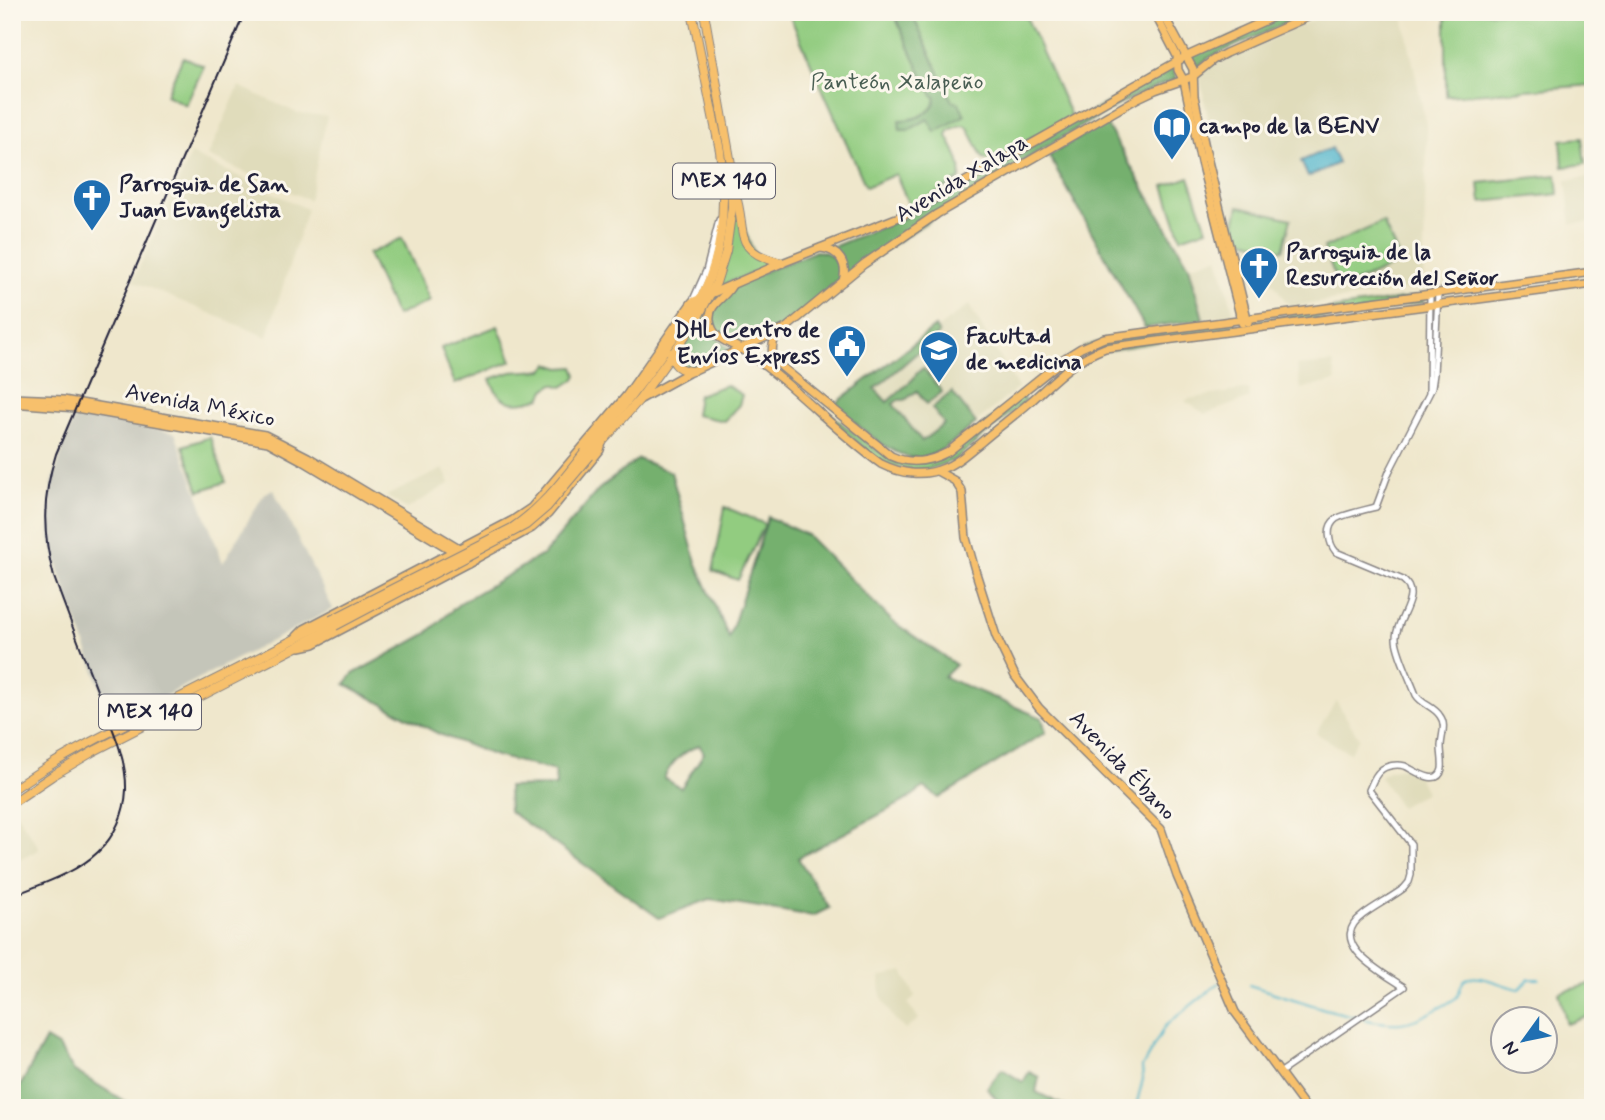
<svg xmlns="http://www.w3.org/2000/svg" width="1605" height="1120" font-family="Mynerve,sans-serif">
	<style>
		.built { fill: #e0dcbb }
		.industrial { fill: #c4c5b9 }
		.green { fill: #92cc80; stroke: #5a775e; stroke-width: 2 }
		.forest { fill: #75b06e; stroke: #4c6954; stroke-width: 2; fill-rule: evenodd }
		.water { fill: #4bb3ca; stroke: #366a82; stroke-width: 2 }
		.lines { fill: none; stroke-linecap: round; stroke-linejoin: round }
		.stream { stroke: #4bb3ca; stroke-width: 2 }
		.minor-casing { stroke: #888484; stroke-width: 8 }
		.major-casing { stroke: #888484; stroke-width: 10 }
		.highway-casing { stroke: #888484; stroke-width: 10 }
		.minor { stroke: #fff; stroke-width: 5 }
		.major { stroke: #f7c06c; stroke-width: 7 }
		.highway { stroke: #f7c06c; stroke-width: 8 }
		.rail { stroke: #22223b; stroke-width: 2 }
		.highway-bridge-casing { stroke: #888484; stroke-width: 10; stroke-linecap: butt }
		.highway-bridge { stroke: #f7c06c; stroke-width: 8 }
		.labels { text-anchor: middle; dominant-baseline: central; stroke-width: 6; stroke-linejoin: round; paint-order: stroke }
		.shield { fill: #fbf7ec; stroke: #636270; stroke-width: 2 }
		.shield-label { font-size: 21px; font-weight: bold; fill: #22223b }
		.park-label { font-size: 23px; fill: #495e53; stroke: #fbf7ec }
		.poi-label { font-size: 23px; font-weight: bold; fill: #22223b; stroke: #fbf7ec; text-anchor: start }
		.street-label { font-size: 23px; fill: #22223b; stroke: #fbf7ec }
	</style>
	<rect width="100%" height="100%" fill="#fbf7ec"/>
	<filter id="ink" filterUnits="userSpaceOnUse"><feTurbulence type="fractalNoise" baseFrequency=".0143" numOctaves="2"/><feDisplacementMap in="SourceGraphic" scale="14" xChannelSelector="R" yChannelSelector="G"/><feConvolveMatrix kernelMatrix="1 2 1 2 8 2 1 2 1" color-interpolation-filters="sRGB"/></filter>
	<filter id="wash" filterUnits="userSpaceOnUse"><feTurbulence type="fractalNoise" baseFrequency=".00686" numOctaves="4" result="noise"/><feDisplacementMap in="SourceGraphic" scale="28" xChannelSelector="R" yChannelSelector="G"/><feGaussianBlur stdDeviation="1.57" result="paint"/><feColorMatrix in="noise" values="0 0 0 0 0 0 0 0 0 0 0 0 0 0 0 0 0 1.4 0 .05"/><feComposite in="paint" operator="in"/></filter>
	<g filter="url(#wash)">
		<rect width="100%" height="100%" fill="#efe7cc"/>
		<g class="built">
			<polygon points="1329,12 1402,12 1427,129 1423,287 1290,307 1273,283 1241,279 1199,74 1221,60 1237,56"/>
			<polygon points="239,86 297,113 327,116 309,200 208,156"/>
			<polygon points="191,154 307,209 267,337 133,281"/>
			<polygon points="1593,177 1593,222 1571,224 1566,180"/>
			<polygon points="1218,257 1234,314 1203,319 1189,266"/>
			<polygon points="969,305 1018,388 939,452 920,456 834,405"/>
			<polygon points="1333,363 1336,381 1301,389 1297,366"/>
			<polygon points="1249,389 1250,398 1205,414 1185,401 1188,399"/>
			<polygon points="443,469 450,483 407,509 386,496"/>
			<polygon points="1336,701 1359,738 1349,753 1316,733"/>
			<polygon points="1404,768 1416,773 1426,792 1400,807 1380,776 1390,770"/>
			<polygon points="15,811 40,849 12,864 13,827 12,812"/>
			<polygon points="903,971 915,996 908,1004 919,1019 905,1030 892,1016 881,996 880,977"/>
		</g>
		<polygon class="industrial" points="75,414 175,433 223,563 264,494 273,489 333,609 113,723 59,570 50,537 51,486"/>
		<g class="green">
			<path d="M788 12H1024L1071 116 990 161 983 158 967 126 961 125 949 130 947 136C954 149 963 163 960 179L910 208 896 174 866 187Z"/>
			<polygon points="1446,12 1593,12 1593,85 1446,96"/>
			<polygon points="183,57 204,66 186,105 166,95"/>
			<polygon points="1582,138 1585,164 1563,167 1561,140"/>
			<polygon points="1557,175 1559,194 1481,202 1479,183"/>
			<polygon points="1189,177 1207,229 1181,238 1164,186"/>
			<polygon points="1239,206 1291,219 1283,250 1232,237"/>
			<path d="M736 210 756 257 773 265 718 287C728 262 732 236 736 210Z"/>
			<polygon points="1383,222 1401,262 1340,289 1324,248"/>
			<polygon points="402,238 430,301 396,316 368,254"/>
			<polygon points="1424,296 1423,302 1344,315 1250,326 1250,321"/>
			<polygon points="1236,322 1238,328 1086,354 1084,347 1106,340"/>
			<polygon points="498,326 512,361 455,384 441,348"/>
			<path d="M549 364 561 368 574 367 577 375 575 379 563 387 553 384 545 390 541 398C516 406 501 407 490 379L511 372 543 370Z"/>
			<polygon points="726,385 742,395 739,405 724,421 695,415 698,395"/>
			<polygon points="1021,395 1025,401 954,460 928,469 911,469 894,466 878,459 824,415 827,412 876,450 896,461 949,454"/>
			<polygon points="210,437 226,482 199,491 183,446"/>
			<polygon points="725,507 765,524 738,580 713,571"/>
			<polygon points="1593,983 1593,1015 1567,1024 1559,993"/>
		</g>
		<g class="forest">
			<path d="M893 12H911L952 101 959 103 965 115 935 132 928 119 909 130H900L899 120C914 120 932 115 936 99L926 84Z"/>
			<polygon points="1289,12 1311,12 1208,58 1195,69 1195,64 1191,55"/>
			<path d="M1173 66 1176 79C1136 93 1100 115 1063 137 989 180 919 228 847 274L830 248 905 217 941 199 1021 151Z"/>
			<polygon points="1105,122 1189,266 1203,319 1145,328 1049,156"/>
			<path d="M816 251C833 251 839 263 840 278L821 298 780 330 741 348C735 345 727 342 722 337 701 316 724 292 744 281 767 269 793 261 816 251Z"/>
			<polygon points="728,288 713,302 713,334 723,344 733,351 688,368 680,365 673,354 709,298"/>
			<path d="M935 327 939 334 875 389 887 402 913 379 917 373 923 368 942 392 927 404 917 391 905 400H898L893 404 922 441 944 424 932 408 952 392 976 423C962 434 945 451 927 457 896 465 857 423 834 405Z"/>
			<path d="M638 459 671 472 696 562 729 638 768 517 807 535 892 621 956 665 944 677 1042 718 1046 732 939 798 924 787 905 801 798 858 829 908 813 916 710 899 659 918 509 811 508 787 556 786 555 771 496 756 439 734 345 684 353 674 426 634 460 603 544 554 599 489ZM699 745 704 753 681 788 664 778C672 761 682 753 699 745Z"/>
			<polygon points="46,1039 59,1047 73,1070 136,1108 12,1108 12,1101"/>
			<polygon points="1002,1069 1023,1082 1029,1072 1039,1077 1036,1092 1069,1108 1001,1108 1002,1106 987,1088"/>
		</g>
		<polygon class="water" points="1331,148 1338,163 1308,177 1301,161"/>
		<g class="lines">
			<g class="stream">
				<polyline points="1249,985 1325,1009 1357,1017"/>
				<path d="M1363 1019C1394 1026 1409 1026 1437 1009 1443 1006 1450 1002 1456 998 1461 993 1459 983 1466 979 1480 973 1505 987 1519 989L1529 979H1539"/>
				<polyline points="1138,1108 1137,1102 1143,1079 1142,1067 1165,1026 1219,983"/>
			</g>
		</g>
	</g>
	<g filter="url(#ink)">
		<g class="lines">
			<g class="minor-casing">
				<g id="minor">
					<polyline points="692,302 706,271 719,220"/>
					<polyline points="1429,392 1430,295"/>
					<path d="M1281 1072 1404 987C1382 972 1325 943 1363 915 1376 905 1391 898 1404 888L1409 882 1411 875V844L1369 790C1372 784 1374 776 1380 771 1386 765 1397 764 1405 766 1414 770 1438 788 1442 769 1443 762 1441 754 1441 747 1441 736 1447 725 1440 716 1434 706 1422 705 1416 695 1411 681 1395 649 1396 637 1397 618 1422 595 1403 580L1336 552C1329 544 1325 527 1336 519 1342 515 1368 509 1376 507L1389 472 1432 388 1434 374 1438 294"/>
				</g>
			</g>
			<g class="major-casing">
				<g id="major">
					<polyline points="1154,12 1177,56 1178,70 1184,81 1201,162 1242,323"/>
					<polyline points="1162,12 1193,69 1194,96 1208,161 1248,322"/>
					<path d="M821 248C839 250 848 264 843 281"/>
					<path d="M732 285C726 298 708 303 710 320 712 340 730 342 744 351 793 383 833 430 881 464 901 474 924 477 944 468 958 463 968 452 980 443 996 429 1014 416 1030 402 1056 379 1071 361 1105 348L1593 284"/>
					<path d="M777 333C770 348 770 357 783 368L891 456C911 465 929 462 948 452L1065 358 1081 348 1104 338 1593 272"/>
					<polyline points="12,398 63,400 265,435 308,457 459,548 475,560"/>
					<polyline points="639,400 688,373 786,328 864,264 937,214 1138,98 1155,90 1192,77 1213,60 1226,53 1319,12"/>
					<polyline points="12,403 76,408 268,442 303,461 453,551 468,563"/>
					<polyline points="937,471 955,481 962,492 966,538 975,570 996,636 1015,676 1039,708 1161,829 1177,876 1235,1012 1306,1108"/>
					<polyline points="297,636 304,629 513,520 531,508 626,396 692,302 782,263 909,213 1185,57 1284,12"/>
					<polyline points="300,647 314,644 468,563 532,528 548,514 600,450 602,443"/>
				</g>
			</g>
			<g class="highway-casing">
				<g id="highway">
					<path d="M735 193C748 231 730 251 782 263"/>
					<path d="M671 353C673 366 680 370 692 371"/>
					<path d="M585 452C614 419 640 386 664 351 674 336 687 323 696 307 723 260 727 204 720 151L692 12"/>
					<polyline points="590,456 639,400 696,321 716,283 726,251 732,207 731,164 704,12"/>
					<path d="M12 790C63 754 117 728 173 701 226 674 279 648 331 620"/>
					<polyline points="12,803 52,776 94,751 295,648 335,626"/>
				</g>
			</g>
			<use href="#minor" class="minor"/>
			<use href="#major" class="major"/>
			<use href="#highway" class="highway"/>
			<path class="rail" d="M12 896C41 884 75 874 98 852 115 836 125 813 126 790 127 757 110 723 98 693 83 654 68 616 54 577 42 533 42 498 56 454L245 12"/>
			<g class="highway-bridge-casing">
				<g id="highway-bridge">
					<path d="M331 620 512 528C543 507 562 481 585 452"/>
					<polyline points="335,626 526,525 547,507 590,456"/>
				</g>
			</g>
			<use href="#highway-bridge" class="highway-bridge"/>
		</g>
	</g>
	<defs>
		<g id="library-pin" transform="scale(2.0125)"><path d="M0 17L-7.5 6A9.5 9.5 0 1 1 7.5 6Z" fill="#1f6fb2" stroke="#fbf7ec"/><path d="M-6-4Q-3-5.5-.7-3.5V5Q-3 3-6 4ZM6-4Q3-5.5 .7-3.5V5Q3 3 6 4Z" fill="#fff"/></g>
		<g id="church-pin" transform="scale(2.0125)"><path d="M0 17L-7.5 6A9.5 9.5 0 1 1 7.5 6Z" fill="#1f6fb2" stroke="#fbf7ec"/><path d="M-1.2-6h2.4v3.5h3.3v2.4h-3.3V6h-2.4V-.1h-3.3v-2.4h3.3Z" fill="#fff"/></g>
		<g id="civic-pin" transform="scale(2.0125)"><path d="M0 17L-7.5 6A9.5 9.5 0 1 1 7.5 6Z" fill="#1f6fb2" stroke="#fbf7ec"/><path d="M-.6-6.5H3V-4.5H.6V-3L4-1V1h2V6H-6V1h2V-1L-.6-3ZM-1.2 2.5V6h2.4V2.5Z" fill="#fff"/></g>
		<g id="university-pin" transform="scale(2.0125)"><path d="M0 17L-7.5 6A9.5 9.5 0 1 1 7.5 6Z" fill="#1f6fb2" stroke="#fbf7ec"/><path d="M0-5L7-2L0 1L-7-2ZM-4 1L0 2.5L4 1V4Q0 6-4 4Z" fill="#fff"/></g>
	</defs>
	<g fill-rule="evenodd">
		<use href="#library-pin" x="1172" y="127"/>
		<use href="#church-pin" x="92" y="198"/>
		<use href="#church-pin" x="1259" y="266"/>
		<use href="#civic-pin" x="847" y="344"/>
		<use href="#university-pin" x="939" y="350"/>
	</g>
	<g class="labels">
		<g class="shield">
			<rect x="673" y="163.5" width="102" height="35" rx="5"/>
			<rect x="99" y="694.5" width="102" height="35" rx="5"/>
		</g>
		<g class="shield-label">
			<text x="724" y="181">MEX 140</text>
			<text x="150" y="712">MEX 140</text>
		</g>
		<g class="park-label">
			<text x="897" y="83">Panteón Xalapeño</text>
		</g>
		<g class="poi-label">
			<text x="1199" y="127">campo de la BENV</text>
			<text x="119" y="185">Parroquia de San<tspan x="119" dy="26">Juan Evangelista</tspan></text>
			<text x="1286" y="253">Parroquia de la<tspan x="1286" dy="26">Resurrección del Señor</tspan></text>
			<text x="820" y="331" text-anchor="end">DHL Centro de<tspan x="820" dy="26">Envíos Express</tspan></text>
			<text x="966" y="337">Facultad<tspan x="966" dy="26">de medicina</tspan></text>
		</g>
		<g class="street-label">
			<text transform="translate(962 179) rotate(-31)">Avenida Xalapa</text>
			<text transform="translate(200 406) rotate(11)">Avenida México</text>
			<text transform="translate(1122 766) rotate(46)">Avenida Ébano</text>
		</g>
	</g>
	<rect width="1605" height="1120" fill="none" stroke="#fbf7ec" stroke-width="42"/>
	<g transform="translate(1524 1040) rotate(237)"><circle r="33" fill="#fbf7ec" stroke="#a4a2a5" stroke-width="2"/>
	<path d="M0-5L12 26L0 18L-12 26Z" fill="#1f6fb2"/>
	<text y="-10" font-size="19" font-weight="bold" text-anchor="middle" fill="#22223b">N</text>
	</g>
</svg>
